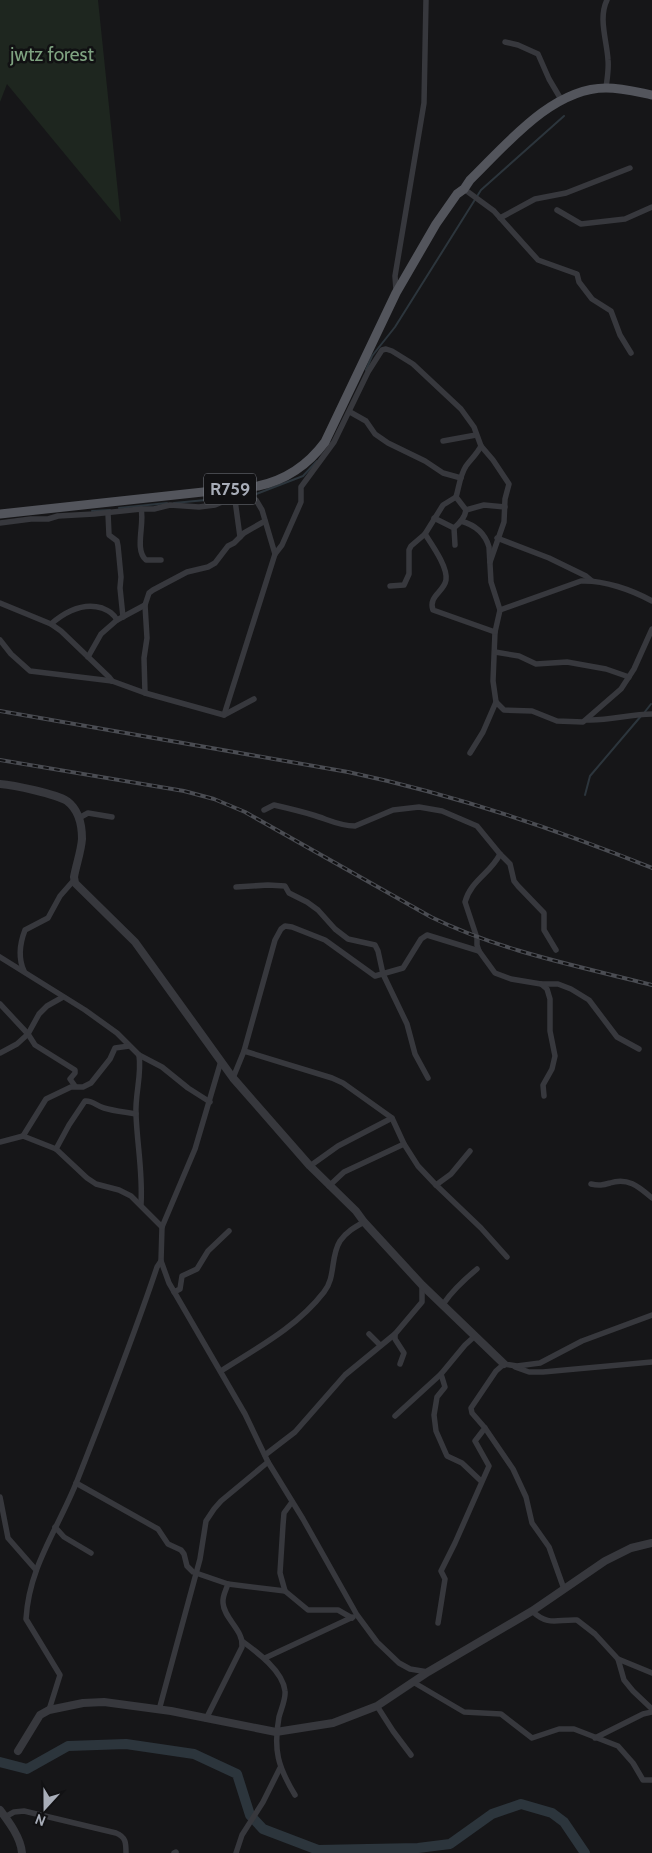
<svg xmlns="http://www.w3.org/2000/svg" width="652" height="1853" font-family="Cabin,sans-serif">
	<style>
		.green { fill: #1e261f }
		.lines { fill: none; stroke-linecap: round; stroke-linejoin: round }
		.stream { stroke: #2c353c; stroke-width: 2 }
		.river { stroke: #2c353c; stroke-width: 10 }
		.minor { stroke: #37383d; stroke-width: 5.5 }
		.tertiary { stroke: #37383d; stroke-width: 8 }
		.primary { stroke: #53555c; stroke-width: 9 }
		.rail-casing { stroke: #4a4c52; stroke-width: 4 }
		.rail { stroke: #111113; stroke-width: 2; stroke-dasharray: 5.5; stroke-linecap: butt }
		.labels { text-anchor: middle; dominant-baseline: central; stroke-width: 5; stroke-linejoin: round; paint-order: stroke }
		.shield { fill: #111113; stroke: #7b7e86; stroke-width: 1 }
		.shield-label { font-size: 18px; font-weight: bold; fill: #a8adb8 }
		.park-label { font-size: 19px; fill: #7fa381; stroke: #111113 }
	</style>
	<rect width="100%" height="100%" fill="#161618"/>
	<polygon class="green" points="0,0 98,0 121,222 7,84 0,102"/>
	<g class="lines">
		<g class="stream">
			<polyline points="366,370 372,356 395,327 481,190 564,116"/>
			<polyline points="239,497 251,496 303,476 317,461"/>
			<polyline points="174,503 227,498"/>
			<polyline points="119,508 167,503"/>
			<polyline points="92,511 110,510"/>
			<polyline points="644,713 651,704"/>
			<polyline points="585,795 590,776 641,716"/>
		</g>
		<polyline class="river" points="0,1762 27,1769 68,1746 126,1744 194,1754 237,1774 250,1815 263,1829 318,1850 418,1848 450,1844 492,1814 521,1804 552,1813 564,1822 585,1853"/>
		<g class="minor">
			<polyline points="505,42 518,45 538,54 549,79 562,101"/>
			<path d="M606 88C607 79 609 69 608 60 607 41 598 18 607 0"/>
			<polyline points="464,189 494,211 538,260 577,274 579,282 592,299 611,311 620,335 631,353"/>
			<polyline points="557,210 581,224 625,219 652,207"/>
			<polyline points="500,218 535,199 566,193 630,168"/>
			<polyline points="396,290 395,276 424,103 426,0"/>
			<polyline points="350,412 366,421 375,434 388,443 425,461 443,473 461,478"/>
			<polyline points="443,441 476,435"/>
			<polyline points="235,500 240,537"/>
			<path d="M141 509C145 523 134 550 146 560H161"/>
			<polyline points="466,510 484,505 505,507"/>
			<polyline points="108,513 109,535 117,541 118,546 121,577 120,588 123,617"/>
			<polyline points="434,518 454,528 455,545"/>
			<path d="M461 521C475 525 485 533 489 547L491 582 500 610 495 632 493 681 496 702"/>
			<polyline points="0,523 31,519 48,519 58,516 94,514 141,509 154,509 170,505 199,507 215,505 227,500 251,499 256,500 262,510 275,554"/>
			<path d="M454 528C460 523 465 517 466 510L456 497C459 487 460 475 466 466 471 459 477 454 481 446"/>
			<path d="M425 534C432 545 448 567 446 580 444 592 428 596 433 610L495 632"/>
			<polyline points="497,538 549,558 586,576 592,581"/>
			<polyline points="390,586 404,585 409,574 409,550 411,546 425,534 443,505 456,497"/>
			<polyline points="0,603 51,624 61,631 109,677 112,681"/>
			<polyline points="145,605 147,638 144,658 145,693"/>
			<path d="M500 610 581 581C604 580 632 590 652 601"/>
			<path d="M51 624C65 612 82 602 102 608 109 611 113 613 117 620"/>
			<polyline points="0,640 11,654 30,671 112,681 145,693 224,715 254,699"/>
			<polyline points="495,652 519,656 536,664 567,662 606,669 629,677"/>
			<polyline points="88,657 101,634 117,620 145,605 149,593 153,590 187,572 208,567 215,563 228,546 234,543 244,533 265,521"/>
			<polyline points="224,715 275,554 282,545 301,502 301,487 334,442 368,372 382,350 386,349 392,351 413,364 461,409 474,427 481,446 493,460 509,484 505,499 504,522 490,562"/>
			<path d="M587 720C609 721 630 714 652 714"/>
			<polyline points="470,753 483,732 496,702 504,710 532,711 557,721 583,722 621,689 634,669 652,629"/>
			<path d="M264 810 274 805C287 808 300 811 313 815 327 819 339 826 355 826L393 810 419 807 442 811 477 826 500 854 510 864 514 881 518 886 544 913V930L556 950"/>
			<polyline points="79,818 88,813 112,817"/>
			<path d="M500 854C491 873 471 880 465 902L477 938V945L479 951 495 973 511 979 541 984H558L571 989 589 1000 617 1037 639 1049"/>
			<polyline points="236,887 268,885 285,886 289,893 307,902 318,910 335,929 348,939 375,945 378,951 383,974 407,1024 415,1054 428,1078"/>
			<polyline points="0,957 85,1010 117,1033 139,1055 162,1067 188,1088 210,1102"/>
			<path d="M24 971C18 958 20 943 25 930L48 918 60 896 74 880"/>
			<polyline points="541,984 547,989 550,999 550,1031 555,1056 552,1069 543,1085 544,1096"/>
			<polyline points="0,1004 28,1034 35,1045 75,1070 75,1073 70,1079 75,1086"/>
			<polyline points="244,1051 332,1078 343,1083 392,1118 404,1144 418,1166 436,1185 481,1228 507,1257"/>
			<polyline points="0,1053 17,1044 28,1034 39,1014 47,1006 63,997"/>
			<path d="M139 1055C142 1075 135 1093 136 1114 137 1144 143 1173 141 1204"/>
			<polyline points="221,1061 195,1149 162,1227 161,1261 169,1283 245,1414 268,1462 303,1519 357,1615 377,1642 399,1663 410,1669 428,1672"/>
			<polyline points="233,1078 244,1051 275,940 281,929 285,926 292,927 325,940 375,976 403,968 421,939 427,935 479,951"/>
			<polyline points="23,1136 46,1099 71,1087 83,1087 91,1083 110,1059 115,1048 129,1046"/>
			<polyline points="0,1142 23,1136 56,1149 87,1178 96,1184 119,1190 131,1196 162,1227"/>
			<path d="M56 1149 69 1125 85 1101C92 1100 97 1106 104 1108 114 1111 125 1112 136 1114"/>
			<polyline points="310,1166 338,1146 392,1118"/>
			<path d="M591 1184C599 1186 603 1185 610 1183 628 1177 639 1187 652 1198"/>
			<polyline points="436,1185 451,1174 470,1151"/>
			<polyline points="329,1186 344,1172 404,1144"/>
			<polyline points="174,1292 180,1289 182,1276 197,1269 208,1251 229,1231"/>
			<path d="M445 1307 444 1303C453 1290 465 1279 477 1269"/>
			<polyline points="369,1334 380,1345"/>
			<polyline points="475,1336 465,1345 441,1374 445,1387 437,1397 434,1415 436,1431 447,1456 462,1463 481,1481"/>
			<polyline points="400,1364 404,1353 395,1339 395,1334 422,1302 422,1285"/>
			<polyline points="515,1367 529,1372 543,1372 652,1362"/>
			<path d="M221 1371C257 1348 297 1327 324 1292 336 1277 330 1257 340 1241 346 1232 355 1227 364 1222"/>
			<polyline points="395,1416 441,1374"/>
			<polyline points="485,1428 513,1469 526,1497 532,1523 549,1547 564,1589"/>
			<polyline points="265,1455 295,1432 345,1375 395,1334"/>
			<polyline points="76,1483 158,1529 168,1544 181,1550 184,1554 187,1566 193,1572 228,1584 285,1591"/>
			<polyline points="0,1497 8,1538 36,1570"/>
			<polyline points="292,1502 284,1513 283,1525 280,1573 285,1591 308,1610 338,1610 352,1618"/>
			<polyline points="55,1527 64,1537 91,1553"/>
			<path d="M532 1611C549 1627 557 1619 577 1620L595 1634 618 1659 624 1680 633 1691 652 1709"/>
			<polyline points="438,1623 445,1579 441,1571 455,1543 489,1466 475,1441 485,1428 472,1413 471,1408 496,1371 504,1364 517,1366 540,1363 582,1341 652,1315"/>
			<path d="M242 1641C257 1652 283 1671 285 1691 286 1699 281 1709 279 1717 273 1750 278 1767 295 1795"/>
			<polyline points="265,1658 353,1617"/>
			<polyline points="618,1659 652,1673"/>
			<polyline points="413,1682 464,1712 501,1714 532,1738 559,1729 574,1729 618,1746 633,1763 643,1780 652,1780"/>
			<polyline points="377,1706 393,1731 411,1755"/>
			<path d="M49 1710 60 1675 26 1619C29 1566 58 1529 77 1481 105 1410 133 1339 157 1267L161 1261"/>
			<polyline points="159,1710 200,1559 206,1521 214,1509 221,1501 268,1462"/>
			<path d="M206 1719 242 1647C244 1630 224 1619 223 1603 222 1597 226 1590 228 1584"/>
			<polyline points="595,1738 643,1714 652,1712"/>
			<path d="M5 1817 14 1812 24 1811 116 1833C126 1837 126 1843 126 1853"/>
			<polyline points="174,1853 176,1852"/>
			<polyline points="236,1853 242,1835 263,1802 280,1768"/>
		</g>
		<g class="tertiary">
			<path d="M0 784C14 785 56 794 67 801 79 810 82 825 82 839 81 852 76 865 74 877L75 883 135 942 233 1078 310 1166 356 1211 364 1222 422 1285 504 1364"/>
			<polyline points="18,1751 40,1715 49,1710 83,1703 104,1702 171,1711 276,1732 333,1723 377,1706 428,1672 532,1611 605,1561 631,1548 652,1543"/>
			<path d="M0 1810C9 1822 21 1838 22 1853"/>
		</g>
		<path class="primary" d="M0 514 258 486C286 480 308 465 325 442L396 293 436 224 457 194 464 189 470 180C506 145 552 88 606 88 622 88 637 92 652 95"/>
		<g class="rail-casing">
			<g id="rail">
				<path d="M0 711 348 772C452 794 553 828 652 868"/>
				<path d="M0 760 184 791 214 799 245 812 431 917C500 951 578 966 652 985"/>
			</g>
		</g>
		<use href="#rail" class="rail"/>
	</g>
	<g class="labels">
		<rect class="shield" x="204" y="473.5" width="52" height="31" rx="4"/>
		<g class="shield-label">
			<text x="230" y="489">R759</text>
		</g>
		<g class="park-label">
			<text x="52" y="54">jwtz forest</text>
		</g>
	</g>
	<g transform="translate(45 1808) rotate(201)" stroke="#111113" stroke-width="4" paint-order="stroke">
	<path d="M0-4L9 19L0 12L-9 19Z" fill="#a8adb8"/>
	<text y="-8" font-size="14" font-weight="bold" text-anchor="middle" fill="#a8adb8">N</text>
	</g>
</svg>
